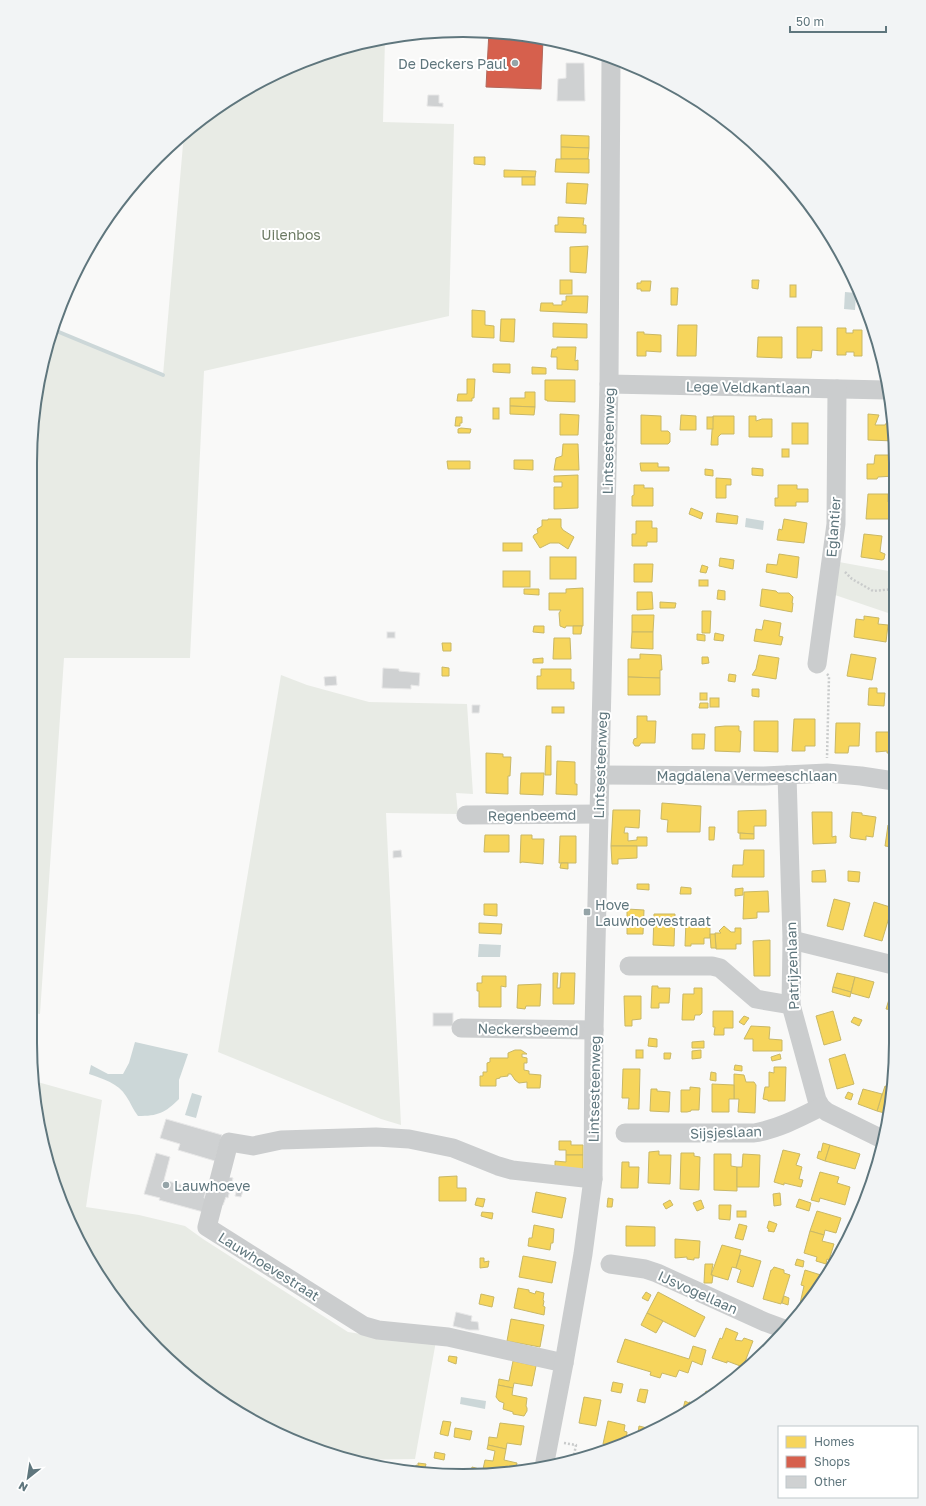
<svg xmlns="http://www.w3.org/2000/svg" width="926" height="1506" font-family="'Golos Text',sans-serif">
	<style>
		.green { fill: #e8ebe5 }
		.water { fill: #ccd7d8 }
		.homes { fill: #f6d55c; stroke: #c9b866 }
		.shops { fill: #d6604d; stroke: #b2675b }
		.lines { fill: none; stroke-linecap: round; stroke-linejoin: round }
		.stream { stroke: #ccd7d8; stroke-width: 4 }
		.building { fill: #cfd1d2; stroke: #e8e8e8 }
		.path { stroke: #c9cbcb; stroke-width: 2.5; stroke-dasharray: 2 2; stroke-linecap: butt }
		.minor { stroke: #cbcdce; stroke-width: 19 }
		.poi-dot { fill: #95a4a8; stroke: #fff; stroke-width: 1.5 }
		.labels { text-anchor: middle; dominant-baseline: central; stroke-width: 4; stroke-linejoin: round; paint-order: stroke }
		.poi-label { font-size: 14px; fill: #5f767d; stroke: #fff; text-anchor: start }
		.park-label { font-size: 14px; fill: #6c7a63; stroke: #fff }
		.street-label { font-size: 14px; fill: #5f767d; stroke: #fff }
		.rim { fill: none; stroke: #5f767d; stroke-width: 2 }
	</style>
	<rect width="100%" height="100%" fill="#f9f9f8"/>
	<g class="green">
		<polygon points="385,39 383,122 454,124 449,316 204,371 190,658 64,658 40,1014 34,1013 34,407 54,330 163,375 184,133 246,88 324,53"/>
		<polygon points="839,562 894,572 894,615 835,595"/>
		<polygon points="281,675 307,685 369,702 467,704 473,794 456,793 458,814 386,813 401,1125 381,1119 218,1052"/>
		<polygon points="34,1081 102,1100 86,1207 139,1215 185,1226 203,1239 348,1332 395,1339 436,1341 415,1459 350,1460 324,1453 222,1403 157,1349 119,1306 75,1235 53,1182 34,1100"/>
	</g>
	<g class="water">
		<polygon points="845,292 856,293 855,310 844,309"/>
		<polygon points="746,518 764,521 763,530 745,527"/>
		<polygon points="479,944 501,945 500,957 478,957"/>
		<path d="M135 1042 188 1054 179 1080V1099C165 1113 158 1116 138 1116 133 1110 131 1103 126 1096 118 1083 103 1079 89 1074L91 1065 108 1074H123L129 1063Z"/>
		<polygon points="192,1093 202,1096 196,1118 185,1115"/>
		<polygon points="461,1397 486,1401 485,1409 460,1404"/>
	</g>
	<g class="homes">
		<polygon points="561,135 589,136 589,148 561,147"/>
		<polygon points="561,147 589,148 588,159 561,159"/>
		<polygon points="474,157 485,157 485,165 474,164"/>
		<polygon points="556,159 589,159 589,173 555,172"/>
		<polygon points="504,170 536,171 535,177 504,177"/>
		<rect x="522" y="177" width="13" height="8"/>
		<polygon points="567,183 588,184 586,204 566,203"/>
		<polygon points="558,217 584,218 583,225 586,225 586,233 555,232 555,225 558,225"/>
		<polygon points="588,246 586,273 570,272 570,247"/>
		<rect x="560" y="280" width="12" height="14"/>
		<polygon points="752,280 759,280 758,289 752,288"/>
		<polygon points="641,281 651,281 650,291 641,291 641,289 637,289 637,283 641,283"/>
		<rect x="790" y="285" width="6" height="12"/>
		<polygon points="671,288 678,288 677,305 671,305"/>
		<polygon points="566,296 588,296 587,313 540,311 541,303 553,303 553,305 562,305 562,301 566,301"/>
		<polygon points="472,310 485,311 485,325 494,326 494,338 472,337"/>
		<polygon points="501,319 515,319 514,342 500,341"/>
		<polygon points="553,323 587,324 587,338 553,337"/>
		<polygon points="678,325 697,325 696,356 677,356"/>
		<polygon points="797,327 822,327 822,351 812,350 811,358 797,358"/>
		<polygon points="837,328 846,328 846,333 853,333 853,330 862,330 862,356 854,356 854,352 846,352 846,355 837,355"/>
		<polygon points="637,332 644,332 644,334 661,335 661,352 646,351 646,356 637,356"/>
		<polygon points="758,337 782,337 782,358 757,357"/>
		<polygon points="557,347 576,347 575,361 578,360 578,370 557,369 557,357 551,357 552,349 557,349"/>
		<polygon points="493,364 510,364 510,373 493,372"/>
		<polygon points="532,367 546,368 546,374 532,374"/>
		<polygon points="467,379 475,379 474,398 472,398 472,401 457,401 458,394 467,394"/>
		<polygon points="545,380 575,380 575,402 547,401 547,400 545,400"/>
		<polygon points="525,392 535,392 535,407 510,406 510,398 525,398"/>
		<polygon points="510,406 535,407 534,415 510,414"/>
		<rect x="493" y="408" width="6" height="11"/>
		<polygon points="560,414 579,415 578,435 560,435"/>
		<polygon points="868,414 879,415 875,425 885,425 887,422 893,424 895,441 868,440"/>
		<polygon points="641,415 661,416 661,431 668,431 670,433 670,442 668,444 641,444"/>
		<polygon points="681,415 696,416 696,430 680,430"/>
		<polygon points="713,416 734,416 734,434 721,434 718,437 718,445 711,445"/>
		<polygon points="749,416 756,416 756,421 762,419 772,419 772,437 749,437"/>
		<polygon points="456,417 462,417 462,423 460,423 460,426 455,426"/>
		<rect x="707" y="417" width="6" height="12"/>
		<rect x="792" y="423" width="16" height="21"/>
		<polygon points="461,428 471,429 470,433 458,433 458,429"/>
		<polygon points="563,444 578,444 579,470 554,470 556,458 562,456"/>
		<rect x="782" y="449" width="7" height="8"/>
		<polygon points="875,455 894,455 894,476 878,477 877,479 867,479 867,464 874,464"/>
		<polygon points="514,460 533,460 533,470 514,469"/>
		<polygon points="447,461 470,461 470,469 448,469"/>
		<polygon points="640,463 658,463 658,467 669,467 669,471 641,471"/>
		<polygon points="752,468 763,469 763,476 752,475"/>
		<polygon points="705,469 713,470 713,476 705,475"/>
		<polygon points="578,475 578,508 554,509 554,487 562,487 562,482 554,482 554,476"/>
		<polygon points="716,478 731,479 731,485 726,485 726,498 716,498"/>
		<polygon points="634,485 644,485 644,488 653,488 653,506 632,506 632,496 634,495"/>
		<polygon points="778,485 797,485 797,489 808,489 808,502 796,502 796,506 775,506 775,498 778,498"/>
		<polygon points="868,494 888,494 888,502 891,502 891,519 866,519"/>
		<polygon points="691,508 703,513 701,519 689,514"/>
		<polygon points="717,513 738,516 737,524 716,522"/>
		<polygon points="548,519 561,519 561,527 563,530 574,537 568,549 559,543 550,543 540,548 533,537 534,535 538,533 537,529 542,526 542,520 548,520"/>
		<polygon points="784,519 807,523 804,543 777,540 779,529 782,530"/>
		<polygon points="636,521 652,521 652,528 657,528 657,542 647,542 647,546 632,546 632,534 636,534"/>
		<polygon points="864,534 882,536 880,552 885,554 884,559 882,560 861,557"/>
		<rect x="503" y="543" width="19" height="8"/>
		<polygon points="779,554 799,557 797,578 766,572 767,564 777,565"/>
		<rect x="550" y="557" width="26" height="22"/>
		<polygon points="720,558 734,560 733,569 719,566"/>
		<polygon points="634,564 653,564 652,582 634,582"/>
		<polygon points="702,565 708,567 706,573 700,572"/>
		<rect x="503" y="571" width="27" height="16"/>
		<rect x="699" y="580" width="9" height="6"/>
		<polygon points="583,588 583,626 566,626 565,628 560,626 559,613 561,610 549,610 549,593 566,593 566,589"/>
		<polygon points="524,589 539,589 539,595 524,594"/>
		<polygon points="762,589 776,591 778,593 789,593 793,597 792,603 793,603 792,612 760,606"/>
		<polygon points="718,590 725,591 725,600 717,599"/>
		<polygon points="637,592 652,592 653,609 637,610"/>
		<polygon points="660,602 676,603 675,608 660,608"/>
		<polygon points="702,611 711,611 710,633 702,633"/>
		<polygon points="632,615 654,615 653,632 632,632"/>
		<polygon points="864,616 879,618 878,624 888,625 886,642 854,637 856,619 864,620"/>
		<polygon points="764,620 781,623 779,636 783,637 781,645 754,641 756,629 762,630"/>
		<polygon points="534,626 544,626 544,633 533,632"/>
		<polygon points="573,626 582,626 581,634 573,634"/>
		<polygon points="632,632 653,632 653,649 631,648"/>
		<polygon points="715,633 724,635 723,641 714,640"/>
		<polygon points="697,634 705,635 705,641 697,640"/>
		<polygon points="554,638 570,638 571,659 553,659"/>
		<polygon points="442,643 451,643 451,651 443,651"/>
		<polygon points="640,654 661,655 662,670 660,670 660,678 628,677 628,659 640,659"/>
		<polygon points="851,654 876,658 872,680 847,676"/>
		<polygon points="759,655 779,658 776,679 752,675 756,669"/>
		<polygon points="702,657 708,657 709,663 702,664"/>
		<polygon points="543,658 543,663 533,663 533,659"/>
		<polygon points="442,667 449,668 449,676 442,676"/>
		<polygon points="541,669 571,669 571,682 574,682 574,689 537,689 537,676 541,676"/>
		<polygon points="729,674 736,675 735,682 728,681"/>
		<polygon points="628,677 660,678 660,695 628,695"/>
		<polygon points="869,688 877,688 877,693 885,693 884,706 868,705"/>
		<polygon points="752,689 759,689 759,697 752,696"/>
		<rect x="700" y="693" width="7" height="7"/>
		<rect x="710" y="698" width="9" height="9"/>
		<polygon points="700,703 708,703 708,708 699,708"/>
		<rect x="552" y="707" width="12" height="6"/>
		<polygon points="637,716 647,716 647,721 656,721 655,743 641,743 639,746 635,746 633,743 634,739 637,738"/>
		<polygon points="794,719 815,719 815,746 805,746 805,751 792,751"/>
		<polygon points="754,721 778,721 778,752 754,751"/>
		<polygon points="836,723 860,723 859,746 849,746 848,753 835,753"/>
		<polygon points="725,726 739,726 739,731 741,731 740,752 715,751 715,727"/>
		<polygon points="876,732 894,732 894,753 887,753 887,751 876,752"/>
		<polygon points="692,734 705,734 704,749 692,749"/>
		<polygon points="546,746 551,746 551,775 545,775"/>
		<polygon points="486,753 503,754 503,757 511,757 510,776 508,776 508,794 486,793"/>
		<polygon points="557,761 575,762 575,784 577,784 577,795 556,794"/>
		<polygon points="521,773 544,773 543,795 520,794"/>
		<polygon points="662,803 701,806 700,832 667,832 668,820 661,819"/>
		<polygon points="613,810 640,810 639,828 625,827 624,833 628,833 628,841 637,840 637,837 647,837 647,846 611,846"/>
		<polygon points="766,810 766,826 754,826 754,834 738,833 738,811"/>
		<polygon points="812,812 832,812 832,837 836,836 836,843 813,844"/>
		<polygon points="852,812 862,813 862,815 876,817 873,837 866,836 866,840 851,838 850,837"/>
		<polygon points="888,825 893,826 893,849 892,847 885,846"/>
		<polygon points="709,827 715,827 714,840 709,840"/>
		<polygon points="740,833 754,834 754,839 740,839"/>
		<polygon points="485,835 509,835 509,852 484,852"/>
		<polygon points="521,835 532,835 532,839 544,839 543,864 522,862 520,863"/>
		<polygon points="560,836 576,836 576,863 559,863"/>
		<polygon points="611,846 637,846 637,858 618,859 618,864 612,864"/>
		<polygon points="744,850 764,850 764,877 732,877 733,865 743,865"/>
		<polygon points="561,863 568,863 568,869 560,868"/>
		<polygon points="825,870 826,882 812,882 812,871"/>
		<polygon points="848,871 860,872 859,882 848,881"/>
		<polygon points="637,884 649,884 649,890 637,889"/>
		<polygon points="681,887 691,888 691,894 680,894"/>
		<polygon points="743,888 743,895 735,896 735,889"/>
		<polygon points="768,891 769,912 757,912 757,918 743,919 744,892"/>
		<polygon points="834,899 850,903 843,930 827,926"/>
		<polygon points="874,902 890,907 889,913 890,914 882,941 864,936"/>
		<polygon points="484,904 497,904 497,916 484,915"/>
		<polygon points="627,909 644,910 643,934 627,934"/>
		<polygon points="654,914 675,914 674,946 653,945"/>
		<polygon points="686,920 704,921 704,923 710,924 710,938 704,938 704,944 691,944 691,946 685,946"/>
		<polygon points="479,923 502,924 501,934 479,933"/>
		<polygon points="724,926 731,932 735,932 735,928 741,928 741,944 736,944 736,949 716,949 715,933 721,933 719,931"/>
		<polygon points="710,934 715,934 716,948 711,948"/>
		<polygon points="770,940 770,976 754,976 753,941"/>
		<polygon points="553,973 558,973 557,988 560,988 561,973 575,973 574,1004 553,1004"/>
		<polygon points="837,973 855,977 851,992 833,987"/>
		<polygon points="482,976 506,976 506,987 501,986 501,1007 479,1007 479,991 477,991 477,983 482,983"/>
		<polygon points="855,977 874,982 869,998 851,993"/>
		<polygon points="541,984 540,1006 526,1006 525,1009 517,1008 518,985"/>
		<polygon points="652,986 658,986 658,988 670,988 669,1003 659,1003 659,1008 651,1008"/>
		<polygon points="833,987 851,992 850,997 832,992"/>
		<polygon points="694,988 702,988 702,1013 700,1015 695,1015 694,1020 682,1020 683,994 694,994"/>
		<polygon points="891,993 893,993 893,1017 890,1016 892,1010 886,1009"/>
		<polygon points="624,996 641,996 641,1019 632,1020 632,1026 625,1026"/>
		<polygon points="713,1011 733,1011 733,1028 724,1028 724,1035 714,1035 715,1027 713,1027"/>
		<polygon points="833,1011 841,1040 824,1045 816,1016"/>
		<polygon points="744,1016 749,1018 744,1025 739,1022"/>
		<polygon points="854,1017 862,1020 859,1026 851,1022"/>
		<polygon points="751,1026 770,1027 769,1039 782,1040 782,1051 753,1051 753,1039 744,1039"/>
		<polygon points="649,1038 657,1039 657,1047 648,1046"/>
		<polygon points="704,1041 704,1048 692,1048 692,1042"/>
		<polygon points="515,1050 521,1050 527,1054 522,1054 522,1057 527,1058 527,1063 524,1063 524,1070 529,1071 529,1074 541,1075 540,1088 527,1088 527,1082 519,1083 515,1080 511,1074 508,1074 508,1076 500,1077 500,1078 496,1079 496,1086 480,1086 480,1076 483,1076 483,1072 487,1072 487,1063 490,1062 490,1058 508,1058 508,1053"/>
		<rect x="636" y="1050" width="7" height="8"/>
		<polygon points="701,1050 701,1058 692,1059 692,1051"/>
		<polygon points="664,1053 671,1053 670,1059 664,1059"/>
		<polygon points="780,1054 781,1059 772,1061 771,1057"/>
		<polygon points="845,1054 854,1084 837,1089 829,1059"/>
		<polygon points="735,1065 742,1066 742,1071 734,1070"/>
		<polygon points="774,1067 786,1067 785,1101 768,1101 768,1100 763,1099 765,1087 769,1087 769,1072 774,1073"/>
		<polygon points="623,1069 640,1069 639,1109 628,1109 629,1098 622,1098"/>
		<polygon points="711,1072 716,1073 716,1081 710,1080"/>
		<polygon points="734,1074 744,1075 746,1082 754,1082 756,1085 755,1113 738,1112 739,1099 734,1099"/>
		<polygon points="712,1084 734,1085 734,1099 729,1099 729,1112 712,1112"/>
		<polygon points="885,1086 892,1089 892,1099 888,1114 877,1111"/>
		<polygon points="690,1087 700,1088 699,1110 691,1110 691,1111 687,1112 681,1112 681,1090 690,1090"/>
		<polygon points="651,1089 657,1089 657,1091 670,1092 669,1112 650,1111"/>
		<polygon points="863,1089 882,1094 877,1111 858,1104"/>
		<polygon points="848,1092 853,1094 851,1100 845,1098"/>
		<polygon points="559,1141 571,1141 571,1145 583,1145 583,1155 566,1155 566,1150 559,1150"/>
		<polygon points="823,1143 830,1145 825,1161 817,1158 819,1151 821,1152"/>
		<polygon points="830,1145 860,1154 855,1169 825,1161"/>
		<polygon points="783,1150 800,1154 796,1165 802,1167 799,1179 803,1180 801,1187 784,1183 784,1185 774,1182"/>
		<polygon points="659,1151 659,1155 671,1155 670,1184 648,1183 649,1152"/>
		<polygon points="681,1153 694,1153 694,1156 700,1157 699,1190 680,1189"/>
		<polygon points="714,1154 731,1154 731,1166 737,1167 737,1191 714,1190"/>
		<polygon points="743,1154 760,1155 759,1187 737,1187 737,1167 742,1167"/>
		<polygon points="566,1155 583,1155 583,1172 555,1170 555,1161 566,1162"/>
		<polygon points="622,1162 629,1162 629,1167 639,1167 638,1188 621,1188"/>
		<polygon points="820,1172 839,1177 837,1183 850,1187 845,1205 820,1198 819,1202 811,1200"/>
		<polygon points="457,1176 457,1188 466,1188 466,1201 439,1201 439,1177"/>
		<polygon points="536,1192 566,1198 562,1218 532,1212"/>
		<polygon points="780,1193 781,1205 774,1206 773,1194"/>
		<polygon points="477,1198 485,1199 483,1207 475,1205"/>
		<polygon points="608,1198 613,1199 612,1207 607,1207"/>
		<polygon points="799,1199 811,1203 809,1211 796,1207"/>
		<polygon points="670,1200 673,1205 666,1209 663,1204"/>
		<polygon points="701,1200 704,1208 697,1211 693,1203"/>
		<polygon points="719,1205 731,1205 730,1220 719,1219"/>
		<rect x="737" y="1211" width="9" height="6"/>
		<polygon points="817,1211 841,1218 836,1233 825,1230 824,1235 810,1231"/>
		<polygon points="482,1212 493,1213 492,1219 481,1216"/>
		<polygon points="769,1221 777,1224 774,1232 768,1231 769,1229 767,1228"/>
		<polygon points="739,1224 747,1226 743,1240 735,1238"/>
		<polygon points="534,1225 554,1229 553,1243 551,1243 550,1250 528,1246 529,1238 532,1238"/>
		<polygon points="626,1226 655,1227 655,1246 626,1246"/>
		<polygon points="810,1231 824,1235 822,1241 834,1244 829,1260 827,1259 826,1264 816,1261 817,1257 804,1253"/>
		<polygon points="675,1239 700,1241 699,1258 694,1258 694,1260 687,1259 687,1257 675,1258"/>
		<polygon points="722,1245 741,1250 736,1268 732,1267 728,1280 711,1275"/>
		<polygon points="740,1255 761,1261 753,1287 737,1282 741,1270 736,1268"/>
		<polygon points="523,1256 556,1262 552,1283 519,1277"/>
		<polygon points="480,1258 484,1258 484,1262 489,1261 488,1267 480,1268"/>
		<polygon points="797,1259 804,1261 803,1267 795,1265"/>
		<polygon points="705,1264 713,1264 711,1275 713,1275 712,1283 704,1283"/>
		<polygon points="774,1267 784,1270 784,1273 790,1275 781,1304 763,1299 771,1270 772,1270"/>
		<polygon points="805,1270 824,1276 804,1310 799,1308 804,1286 801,1285"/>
		<polygon points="518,1288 529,1290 529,1292 535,1294 536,1291 544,1293 543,1300 544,1301 543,1306 545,1307 544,1315 514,1308"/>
		<polygon points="646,1292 651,1295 648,1301 642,1298"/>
		<polygon points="658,1292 705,1317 695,1337 647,1313"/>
		<polygon points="481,1294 494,1297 492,1307 479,1304"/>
		<polygon points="784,1296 789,1298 788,1305 782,1303"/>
		<polygon points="647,1313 663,1321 656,1333 641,1325"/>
		<polygon points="511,1319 544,1325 540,1347 507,1341"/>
		<polygon points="726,1328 738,1333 735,1340 742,1341 744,1338 753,1341 743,1367 727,1361 727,1363 712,1358 720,1338 722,1339"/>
		<polygon points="625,1339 689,1359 693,1346 706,1350 702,1365 692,1361 688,1373 679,1370 676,1377 662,1373 660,1378 650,1375 651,1372 617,1362"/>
		<polygon points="449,1356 457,1357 456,1364 448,1361"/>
		<polygon points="513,1361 536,1366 532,1386 514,1383 513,1388 498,1385 499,1379 509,1381"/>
		<polygon points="613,1382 623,1384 621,1393 611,1391"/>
		<polygon points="498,1385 513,1388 512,1395 527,1398 526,1406 527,1408 527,1411 524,1416 513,1414 513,1412 503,1409 504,1403 499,1401 496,1397"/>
		<polygon points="640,1389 648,1390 645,1403 637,1401"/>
		<polygon points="706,1391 713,1394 712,1396 705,1400 703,1399"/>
		<polygon points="584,1397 601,1400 596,1426 579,1423"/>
		<polygon points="685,1401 689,1403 689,1402 698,1404 687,1411 687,1410 683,1409"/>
		<polygon points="443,1421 451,1422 448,1436 440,1434"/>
		<polygon points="608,1421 625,1425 624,1431 627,1432 626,1443 617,1447 603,1444"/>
		<polygon points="500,1423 524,1426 521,1445 507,1443 506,1449 488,1445 489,1437 497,1438"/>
		<polygon points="639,1426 647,1428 646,1432 651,1433 637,1439"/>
		<polygon points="455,1428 472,1431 470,1440 454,1437"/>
		<polygon points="488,1445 506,1449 504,1460 517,1463 515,1473 506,1473 483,1469 485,1460 493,1461 495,1451 487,1449"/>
		<polygon points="435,1452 445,1454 444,1460 434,1458"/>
		<polygon points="418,1463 426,1464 424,1472 415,1470 416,1465 418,1466"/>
		<polygon points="472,1467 483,1470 482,1474 471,1472"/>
	</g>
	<polygon class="shops" points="489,31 543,39 541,89 486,87"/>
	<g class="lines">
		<polyline class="stream" points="54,330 163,375"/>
	</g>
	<g class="building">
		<polygon points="566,63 584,63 585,101 557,101 558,79 566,78"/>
		<polygon points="428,95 439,95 439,103 443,103 443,107 427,106"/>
		<rect x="387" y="632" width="8" height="6"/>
		<polygon points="383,668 399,669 399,671 420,673 419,686 411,685 411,689 382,688"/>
		<polygon points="336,676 337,685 325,686 324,677"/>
		<polygon points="472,705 480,705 479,713 472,713"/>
		<polygon points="401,850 402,857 393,858 393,851"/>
		<rect x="433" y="1013" width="20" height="13"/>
		<polygon points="166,1119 222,1135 215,1161 178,1150 180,1144 160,1138"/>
		<polygon points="156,1153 170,1157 164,1180 206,1191 204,1198 211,1200 207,1213 159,1200 160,1198 144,1194"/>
		<polygon points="223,1176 233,1178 228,1198 226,1197 223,1205 216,1203"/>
		<polygon points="237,1189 243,1191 241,1197 235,1196"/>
		<polygon points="456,1312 472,1316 471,1321 478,1322 479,1330 469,1330 453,1326"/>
	</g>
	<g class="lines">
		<g class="path">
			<polyline points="845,572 852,579 873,591 894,589"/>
			<polyline points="827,674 829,676 827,758"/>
			<polyline points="564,1443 576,1445 573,1460"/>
		</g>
		<g class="minor">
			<polyline points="609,384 886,390"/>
			<polyline points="817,664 836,524 837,389"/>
			<polyline points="601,775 764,776 827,773 861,776 894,781"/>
			<polyline points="787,775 792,940 791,1005 817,1100 821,1107 827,1112 882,1139"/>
			<polyline points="466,815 599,814"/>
			<polyline points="792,940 893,965"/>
			<polyline points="629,966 712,966 720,968 756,999 791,1005"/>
			<polyline points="461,1028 594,1030"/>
			<path d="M625 1133H754C778 1129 799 1118 821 1107"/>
			<polyline points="610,1264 645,1269 657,1273 765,1322 784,1329"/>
			<polyline points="564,1363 448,1337 378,1330 364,1326 207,1227 229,1142 253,1146 281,1140 376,1137 409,1139 453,1148 498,1166 512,1170 593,1179"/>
			<polyline points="544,1467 564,1363 583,1254 593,1179 594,1030 609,384 611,58"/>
		</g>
	</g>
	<g class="poi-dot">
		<circle cx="515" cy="63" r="4"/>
		<rect x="583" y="908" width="8" height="8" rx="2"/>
		<circle cx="166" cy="1185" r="4"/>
	</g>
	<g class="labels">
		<g class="poi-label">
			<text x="507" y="63" text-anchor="end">De Deckers Paul</text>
			<text x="595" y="904">Hove<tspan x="595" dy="16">Lauwhoevestraat</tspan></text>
			<text x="174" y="1185">Lauwhoeve</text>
		</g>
		<g class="park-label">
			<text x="291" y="234">Uilenbos</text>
		</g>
		<g class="street-label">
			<text transform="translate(748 387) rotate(1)">Lege Veldkantlaan</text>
			<text transform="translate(608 441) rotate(-89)">Lintsesteenweg</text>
			<text transform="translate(833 527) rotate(-86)">Eglantier</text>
			<text transform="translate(600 765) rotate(-88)">Lintsesteenweg</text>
			<text x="747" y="775">Magdalena Vermeeschlaan</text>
			<text transform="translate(532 815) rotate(-1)">Regenbeemd</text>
			<text transform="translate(792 966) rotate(-92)">Patrijzenlaan</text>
			<text transform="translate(528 1029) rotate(1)">Neckersbeemd</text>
			<text transform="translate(594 1089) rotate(-89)">Lintsesteenweg</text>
			<text transform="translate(726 1132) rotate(-2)">Sijsjeslaan</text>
			<text transform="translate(269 1266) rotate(32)">Lauwhoevestraat</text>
			<text transform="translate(698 1292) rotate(24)">IJsvogellaan</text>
		</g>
	</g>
	<path d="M0 0H926V1506H0ZM463 37H463A426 426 0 0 1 889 463V1043A426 426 0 0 1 463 1469H463A426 426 0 0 1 37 1043V463A426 426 0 0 1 463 37Z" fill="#f2f4f5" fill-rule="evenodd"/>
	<path class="rim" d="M463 37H463A426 426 0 0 1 889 463V1043A426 426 0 0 1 463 1469H463A426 426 0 0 1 37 1043V463A426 426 0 0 1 463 37Z"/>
	<rect x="778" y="1426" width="140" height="72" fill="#ffffff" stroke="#bfc8cb"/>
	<rect x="786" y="1436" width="20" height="12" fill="#f6d55c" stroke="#bfc8cb"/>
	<text x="814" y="1446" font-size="12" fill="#5f767d">Homes</text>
	<rect x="786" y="1456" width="20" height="12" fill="#d6604d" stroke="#bfc8cb"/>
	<text x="814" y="1466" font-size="12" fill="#5f767d">Shops</text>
	<rect x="786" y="1476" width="20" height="12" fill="#cfd1d2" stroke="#bfc8cb"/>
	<text x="814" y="1486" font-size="12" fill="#5f767d">Other</text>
	<g transform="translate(28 1478) rotate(210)" stroke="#ffffff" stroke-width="3" paint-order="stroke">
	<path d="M0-3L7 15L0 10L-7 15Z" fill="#5f767d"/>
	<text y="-6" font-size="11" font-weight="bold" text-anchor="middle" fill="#5f767d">N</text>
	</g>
	<path d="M790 26v6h96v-6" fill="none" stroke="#5f767d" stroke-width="2"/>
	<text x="796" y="26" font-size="12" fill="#5f767d" stroke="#ffffff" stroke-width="3" paint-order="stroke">50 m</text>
</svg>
